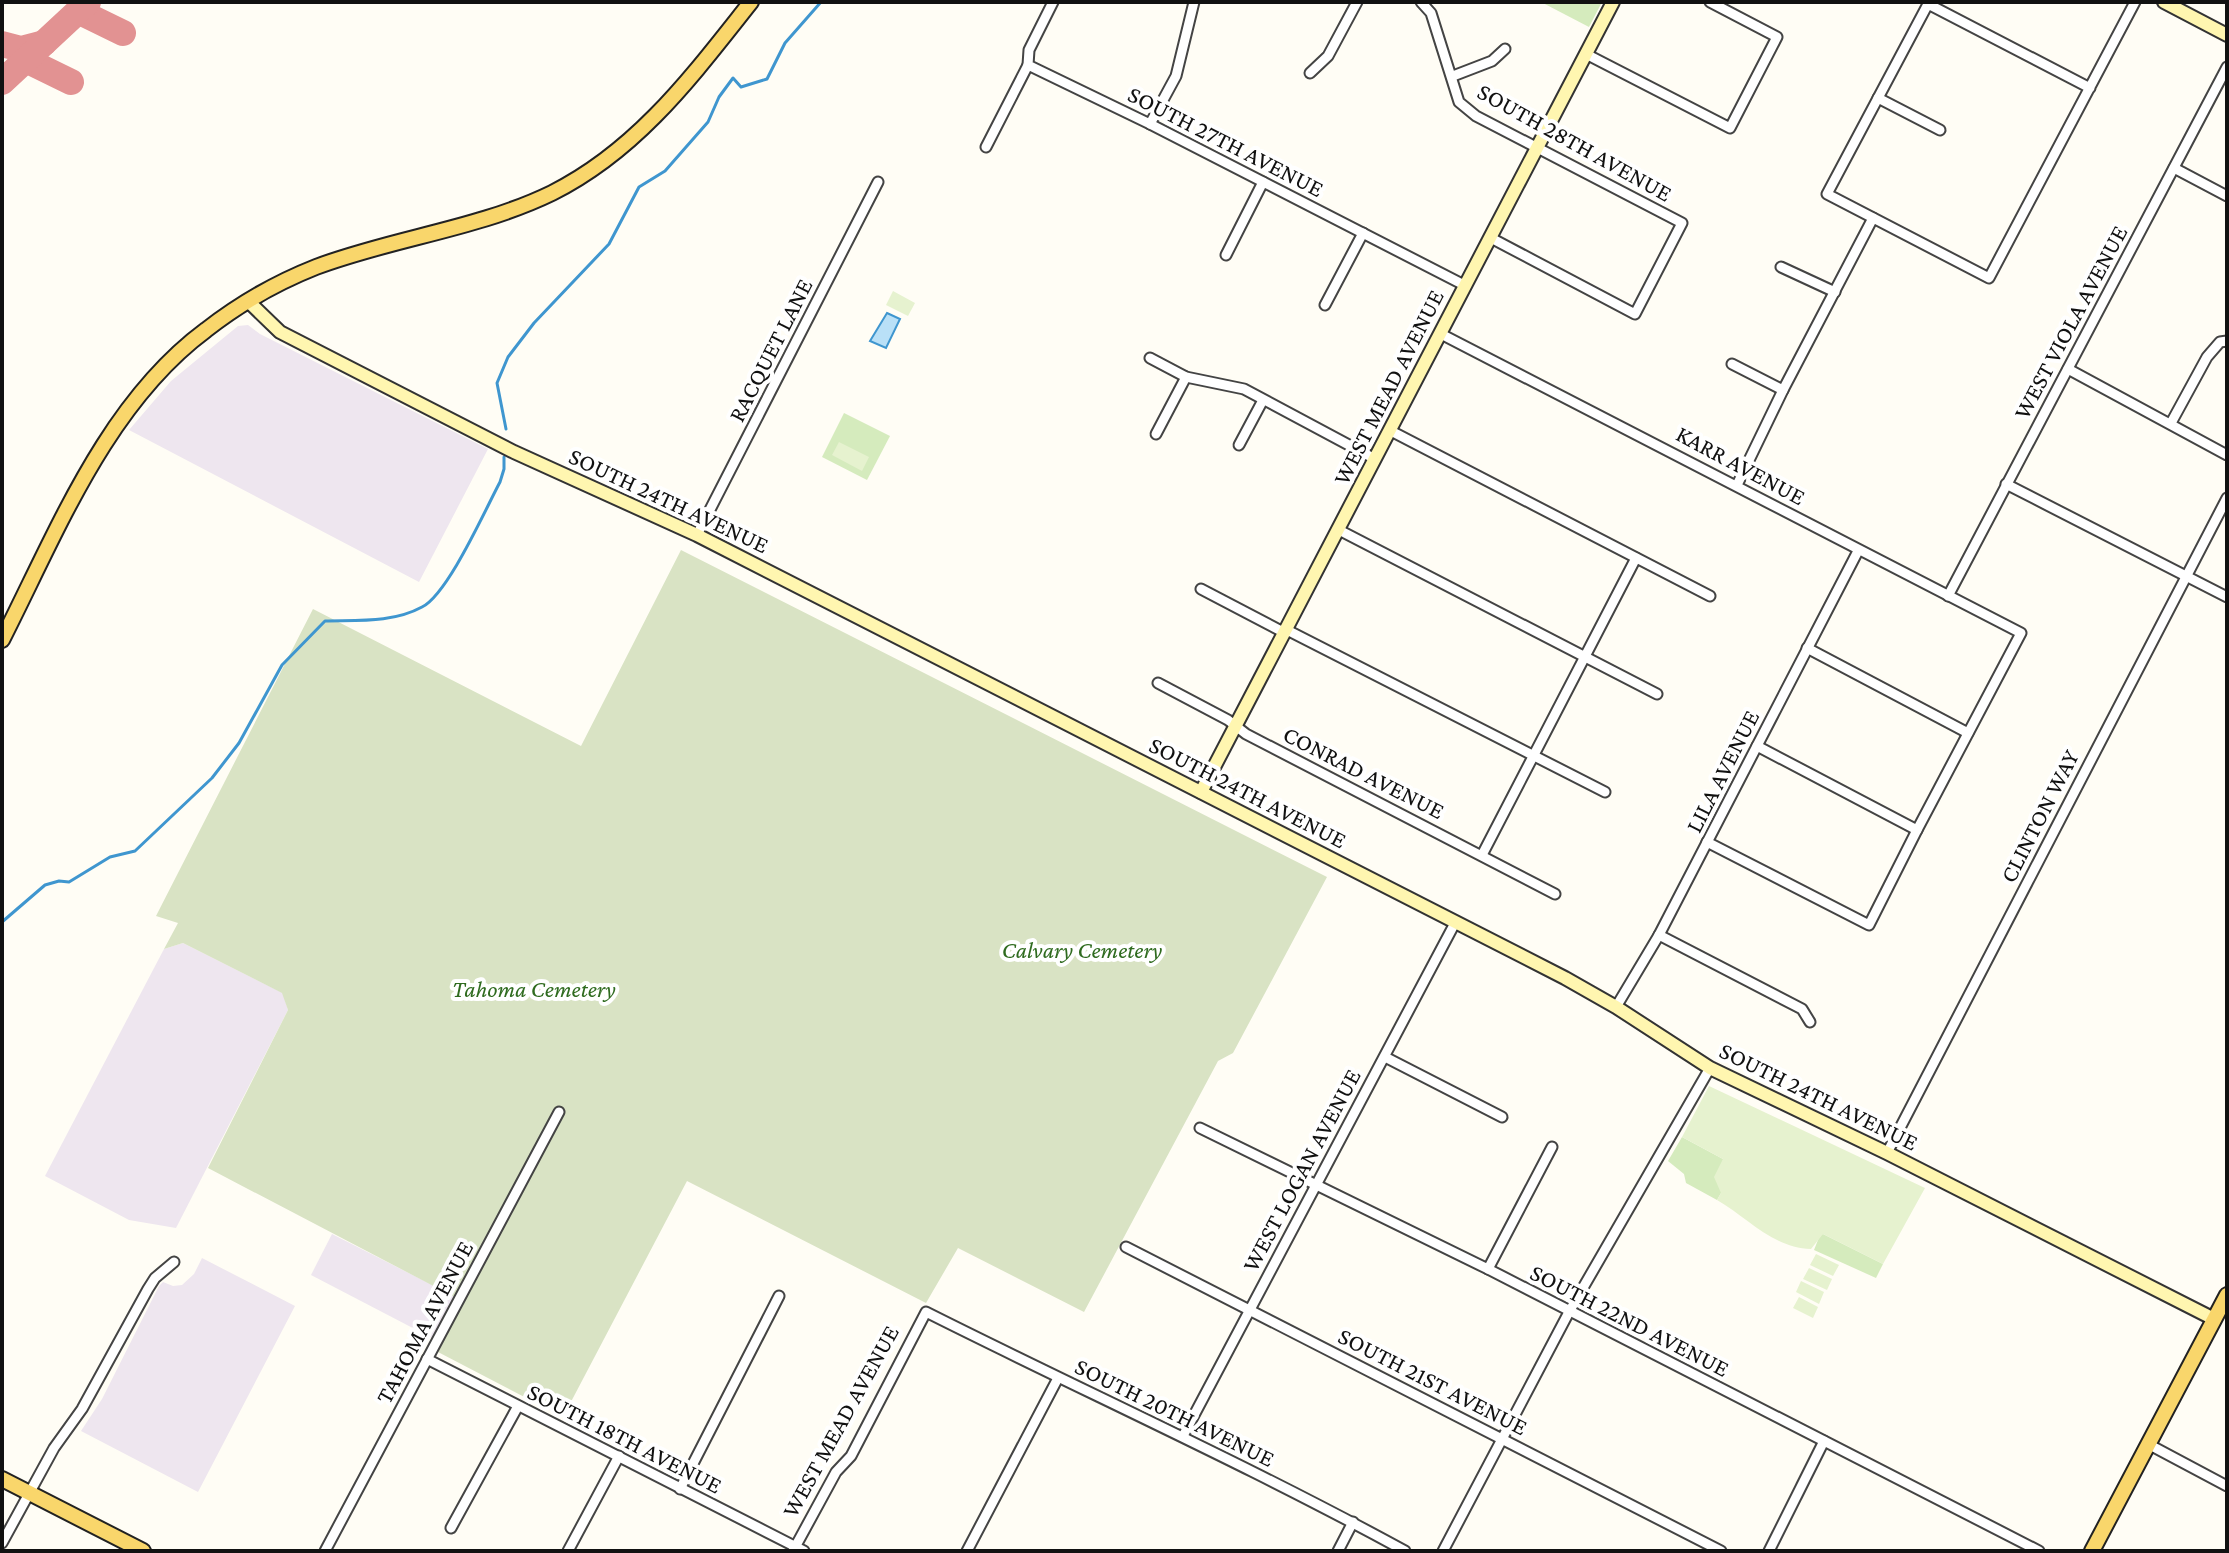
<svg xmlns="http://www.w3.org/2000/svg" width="2229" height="1553" font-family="'Crimson Pro',serif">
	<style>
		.industrial { fill: #eee6ef }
		.green { fill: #d5ebbd }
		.cemetery { fill: #d9e3c4 }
		.pitch { fill: #e6f2cf }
		.water { fill: #b9e0f7; stroke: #3f96cf; stroke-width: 2 }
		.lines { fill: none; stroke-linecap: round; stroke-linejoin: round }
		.stream { stroke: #3f96cf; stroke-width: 3 }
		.taxiway { stroke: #e29292; stroke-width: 26 }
		.street-casing { stroke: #444; stroke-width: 13 }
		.secondary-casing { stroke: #333; stroke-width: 16 }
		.primary-casing { stroke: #222; stroke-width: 18 }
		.street { stroke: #fff; stroke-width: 9 }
		.secondary { stroke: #fff6b0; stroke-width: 12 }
		.primary { stroke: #f9d66b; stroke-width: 14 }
		.labels { text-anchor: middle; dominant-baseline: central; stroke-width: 8; stroke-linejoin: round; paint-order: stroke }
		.street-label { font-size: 24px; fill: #111; stroke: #fff }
		.park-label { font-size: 24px; font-style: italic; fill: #2f6b1f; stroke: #fff }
	</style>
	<rect width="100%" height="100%" fill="#fffdf5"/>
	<g class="industrial">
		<polygon points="248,325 260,334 488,449 419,582 129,430 171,381 238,326"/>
		<polygon points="183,943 283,993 288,1010 176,1228 129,1220 45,1176 164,949"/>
		<polygon points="332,1234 454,1296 432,1338 311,1275"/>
		<polygon points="202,1258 295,1306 198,1492 81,1431 102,1399 159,1286 163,1282 173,1286 182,1285 194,1274"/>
	</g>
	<g class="green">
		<polygon points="1541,2 1602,2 1589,27"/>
		<polygon points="844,413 890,436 867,480 822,457"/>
		<polygon points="1682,1137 1723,1159 1721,1193 1717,1200 1686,1183 1684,1174 1668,1161"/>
		<polygon points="1823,1234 1883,1264 1876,1278 1814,1250 1820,1235"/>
	</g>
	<polygon class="cemetery" points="681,550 1327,877 1233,1053 1218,1061 1084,1312 958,1248 926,1303 687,1181 563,1417 438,1352 464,1302 208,1168 288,1010 282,993 183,943 164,949 178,923 156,916 313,609 581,746"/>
	<g class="pitch">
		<polygon points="893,291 915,303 908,316 886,305"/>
		<polygon points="839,442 869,457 862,471 832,455"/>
		<path d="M1709 1086 1925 1188 1883 1264 1823 1234 1811 1249C1773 1248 1748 1218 1717 1200L1721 1193 1714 1177 1723 1159 1682 1137Z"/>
		<polygon points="1816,1254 1839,1265 1833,1276 1810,1265"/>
		<polygon points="1809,1268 1832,1279 1827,1290 1803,1279"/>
		<polygon points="1801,1281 1824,1292 1819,1304 1796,1292"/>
		<polygon points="1799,1297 1818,1307 1813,1318 1793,1308"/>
	</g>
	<polygon class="water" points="887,313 900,319 886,348 870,341"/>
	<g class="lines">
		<g class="stream">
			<polyline points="506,429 497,383 508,357 534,323 609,244 639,187 665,171 708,122 719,97 733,78 741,87 767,79 785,43 821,2"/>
			<path d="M2 922 45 885 59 881 69 882 110 857 135 851 212 778 239 743 282 665 325 621C357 620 393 623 422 607 448 594 485 510 500 482L504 469V457"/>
		</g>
		<g class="taxiway">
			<polyline points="78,11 123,33"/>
			<polyline points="2,44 21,49 44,43"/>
			<polyline points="26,60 71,82"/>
			<polyline points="2,82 88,2"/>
		</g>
		<g class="street-casing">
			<g id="street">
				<polyline points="1053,2 1029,50 1028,65 1150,124 1466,286"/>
				<polyline points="1421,2 1431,13 1459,102 1476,116 1682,223 1635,314 1491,238"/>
				<polyline points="1586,54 1730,128 1777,37 1710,2"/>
				<polyline points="1310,73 1328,56 1357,2"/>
				<polyline points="1453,76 1492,61 1505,49"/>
				<polyline points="2090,88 1928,4 1827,194 1989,278 2135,2"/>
				<polyline points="1878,98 1940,130"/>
				<polyline points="1150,124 1176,76 1194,2"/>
				<polyline points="986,147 1028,65"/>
				<polyline points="2174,168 2227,196"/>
				<polyline points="1226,255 1263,182"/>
				<polyline points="1781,267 1835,292"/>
				<polyline points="1325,305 1363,233"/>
				<polyline points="1441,334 2021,633 1917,830 1869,925 1707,842"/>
				<polyline points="1150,358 1186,377 1244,389 1375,459"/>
				<polyline points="1732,364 1783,390"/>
				<polyline points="2068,369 2227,455"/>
				<polyline points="2171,423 2207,357 2220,342 2227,341"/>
				<polyline points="1391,431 1710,596"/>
				<polyline points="1156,434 1186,377"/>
				<polyline points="1239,445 1263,400"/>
				<polyline points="2006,484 2227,597"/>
				<polyline points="1737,485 1783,390 1873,218"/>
				<polyline points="1339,530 1657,694"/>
				<polyline points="697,535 878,182"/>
				<polyline points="1201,589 1285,633"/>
				<polyline points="1948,596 2227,67"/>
				<polyline points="1287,630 1605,792"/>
				<polyline points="1807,648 1968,733"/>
				<polyline points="1158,683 1228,720 1246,734 1555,894"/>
				<polyline points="1757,746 1917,830"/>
				<polyline points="1482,855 1636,558"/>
				<polyline points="1659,935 1802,1009 1810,1022"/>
				<polyline points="1616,1007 1659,935 1858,551"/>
				<polyline points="1385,1057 1502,1117"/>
				<polyline points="1200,1128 1488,1269 2039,1551"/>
				<polyline points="1887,1153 2227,498"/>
				<polyline points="1126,1247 1721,1551"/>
				<polyline points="1488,1269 1552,1147"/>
				<polyline points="427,1359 804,1551"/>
				<polyline points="1183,1436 1455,923"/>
				<polyline points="2148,1444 2227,1486"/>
				<polyline points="680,1489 779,1296"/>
				<polyline points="451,1528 518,1406"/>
				<polyline points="2,1543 54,1448 82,1409 148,1289 155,1278 174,1262"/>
				<polyline points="325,1551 559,1112"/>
				<polyline points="568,1551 619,1456"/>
				<path d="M793 1551 836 1472 851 1456 926 1312C1085 1392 1248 1465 1405 1551"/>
				<polyline points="967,1551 1058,1378"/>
				<polyline points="1338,1551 1353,1522"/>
				<polyline points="1443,1551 1569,1312 1710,1068"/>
				<polyline points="1769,1551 1824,1441"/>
			</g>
		</g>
		<g class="secondary-casing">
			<g id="secondary">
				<polyline points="2164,2 2227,35"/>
				<polyline points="248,301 280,332 514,452 697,535 1565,978 1616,1007 1710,1068 1887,1153 2214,1319"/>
				<polyline points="1201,792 1613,2"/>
			</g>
		</g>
		<g class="primary-casing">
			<g id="primary">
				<path d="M2 640C57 532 106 404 206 330 238 305 278 282 316 267 393 238 478 229 552 193 638 150 693 75 751 2"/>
				<polyline points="2,1479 143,1551"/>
				<polyline points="2092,1551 2227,1295"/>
			</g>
		</g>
		<use href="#street" class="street"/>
		<use href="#secondary" class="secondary"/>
		<use href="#primary" class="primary"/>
	</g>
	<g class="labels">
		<g class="street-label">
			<text transform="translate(1226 141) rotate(27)">SOUTH 27TH AVENUE</text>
			<text transform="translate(1575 142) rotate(29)">SOUTH 28TH AVENUE</text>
			<text transform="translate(2070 322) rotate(-62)">WEST VIOLA AVENUE</text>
			<text transform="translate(770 350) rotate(-63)">RACQUET LANE</text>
			<text transform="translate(1388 387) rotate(-63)">WEST MEAD AVENUE</text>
			<text transform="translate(1741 465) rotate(28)">KARR AVENUE</text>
			<text transform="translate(669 500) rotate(25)">SOUTH 24TH AVENUE</text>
			<text transform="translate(1722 771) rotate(-63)">LILA AVENUE</text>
			<text transform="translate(1364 772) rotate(27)">CONRAD AVENUE</text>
			<text transform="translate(1248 792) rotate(27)">SOUTH 24TH AVENUE</text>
			<text transform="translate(2039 816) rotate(-63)">CLINTON WAY</text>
			<text transform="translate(1819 1096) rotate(26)">SOUTH 24TH AVENUE</text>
			<text transform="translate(1301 1170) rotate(-62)">WEST LOGAN AVENUE</text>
			<text transform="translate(1630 1320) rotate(27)">SOUTH 22ND AVENUE</text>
			<text transform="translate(424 1322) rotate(-62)">TAHOMA AVENUE</text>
			<text transform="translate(1433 1381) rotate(27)">SOUTH 21ST AVENUE</text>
			<text transform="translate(1175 1412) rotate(26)">SOUTH 20TH AVENUE</text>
			<text transform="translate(840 1421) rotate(-61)">WEST MEAD AVENUE</text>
			<text transform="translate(625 1438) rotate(27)">SOUTH 18TH AVENUE</text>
		</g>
		<g class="park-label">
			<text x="1082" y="949">Calvary Cemetery</text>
			<text x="534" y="988">Tahoma Cemetery</text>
		</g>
	</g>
	<rect width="2229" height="1553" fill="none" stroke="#111111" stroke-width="8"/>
</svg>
